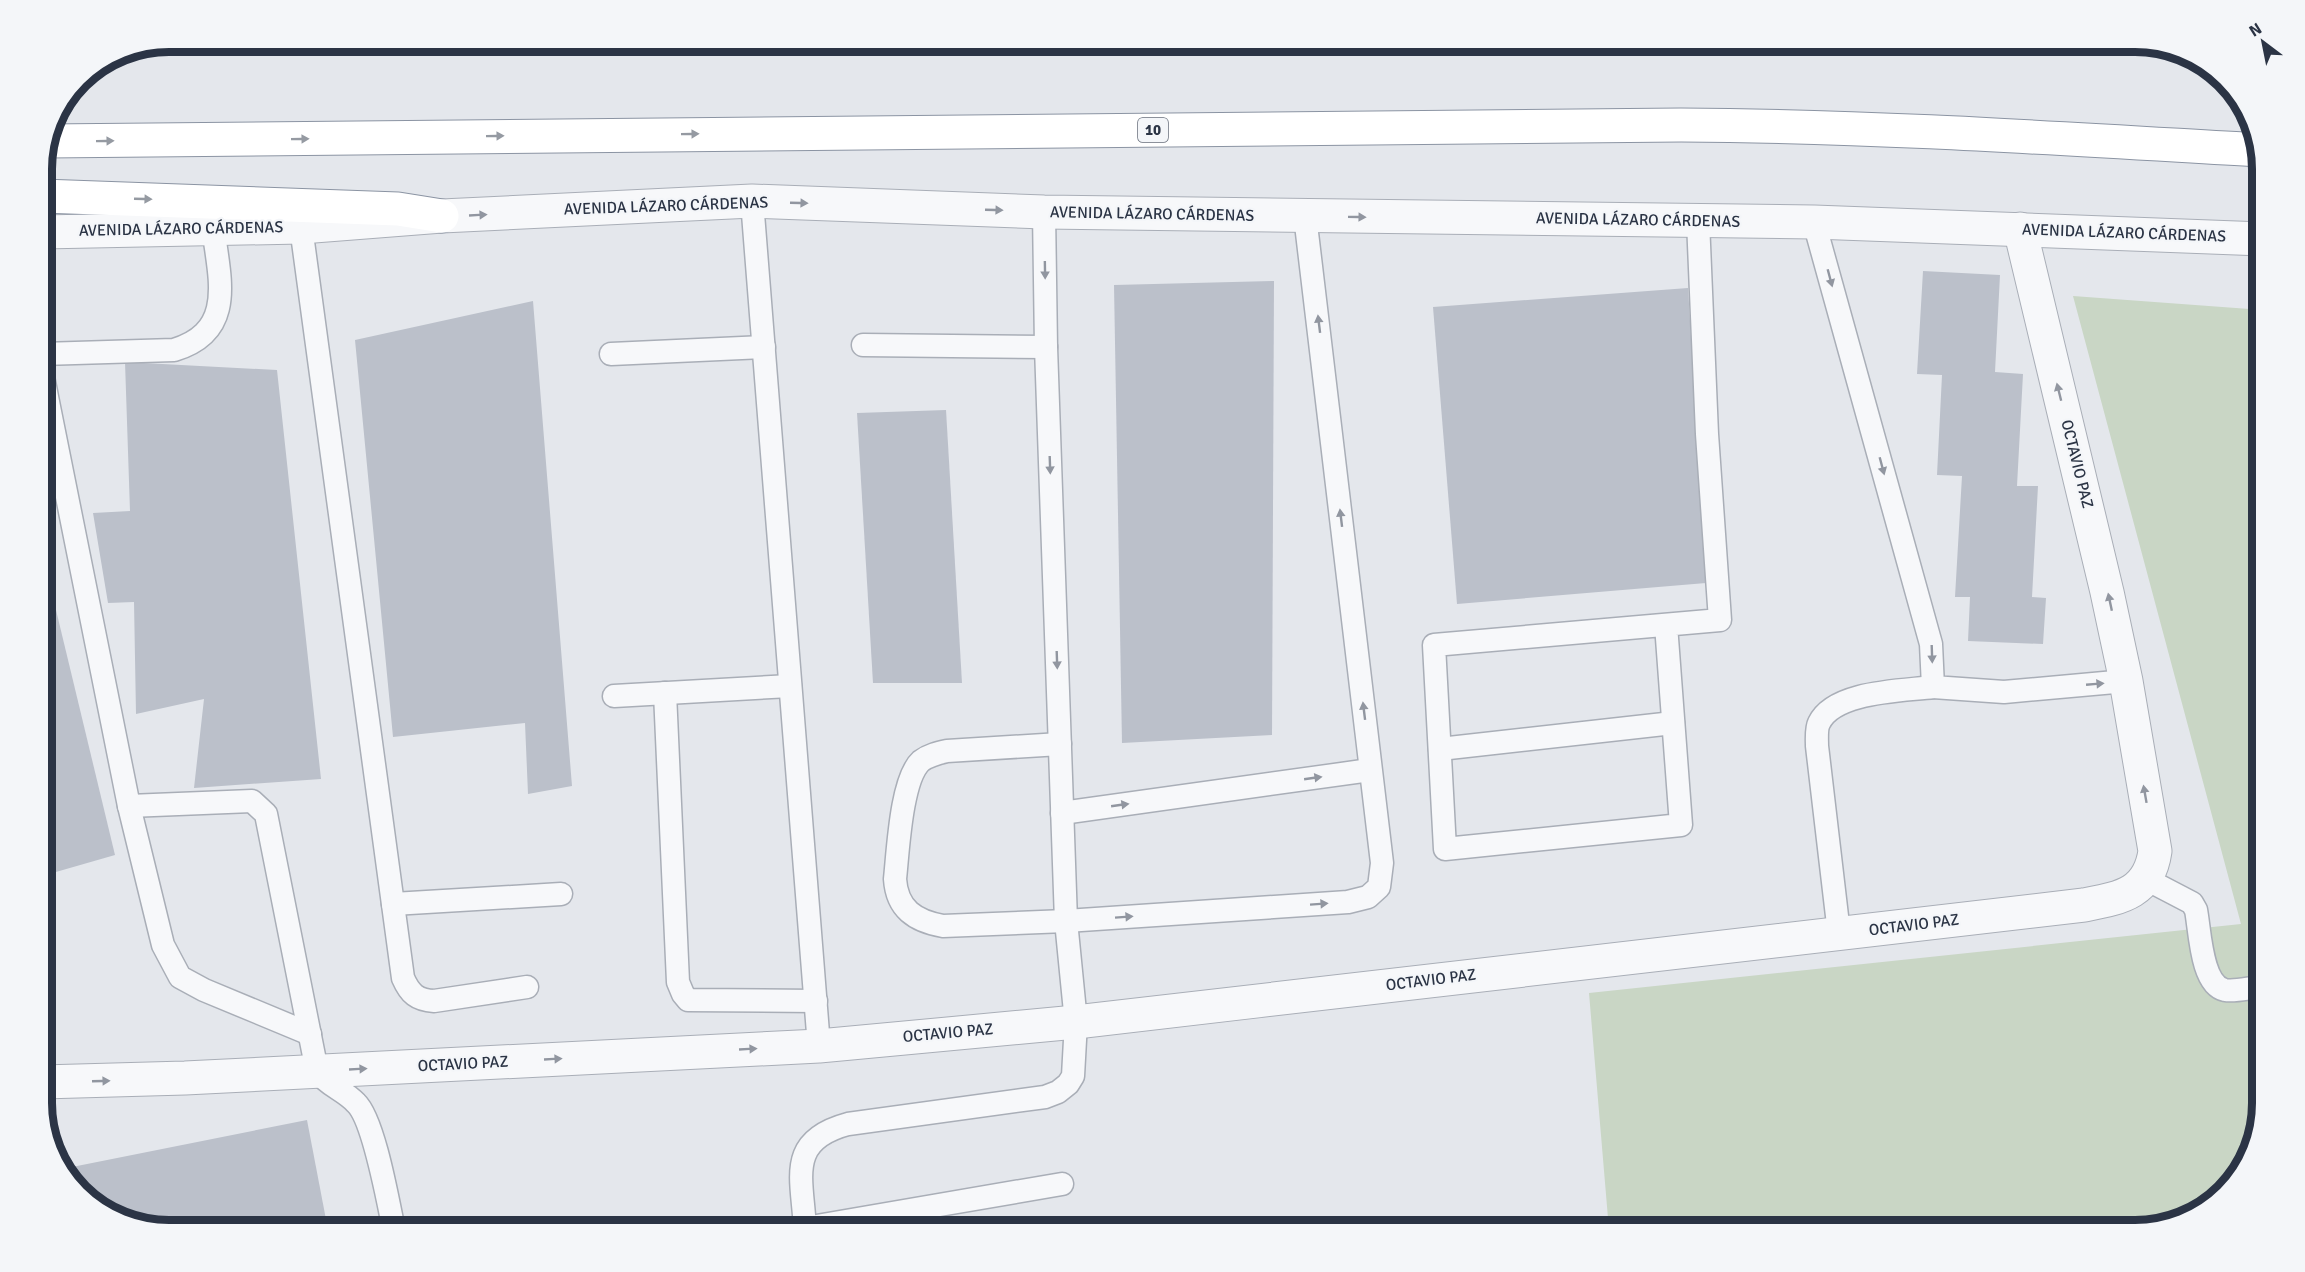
<svg xmlns="http://www.w3.org/2000/svg" width="2305" height="1272" font-family="Signika,sans-serif">
	<style>
		.green { fill: #c9d6c5 }
		.building { fill: #bbc0ca }
		.lines { fill: none; stroke-linecap: round; stroke-linejoin: round }
		.service-casing { stroke: #a9aeb7; stroke-width: 25 }
		.minor-casing { stroke: #a9aeb7; stroke-width: 35 }
		.tertiary-casing { stroke: #a9aeb7; stroke-width: 35 }
		.trunk-casing { stroke: #8b94a3; stroke-width: 35 }
		.service { stroke: #f7f8fa; stroke-width: 22 }
		.minor { stroke: #f7f8fa; stroke-width: 33 }
		.tertiary { stroke: #f7f8fa; stroke-width: 33 }
		.trunk { stroke: #fff; stroke-width: 33 }
		.oneway { fill: #959aa2 }
		.oneway2 { fill: #9196a0 }
		.labels { text-anchor: middle; dominant-baseline: central; stroke-width: 4.5; stroke-linejoin: round; paint-order: stroke }
		.shield { fill: #f4f6f9; stroke: #676e7b; stroke-width: 1.5 }
		.shield-label { font-size: 15px; font-weight: bold; fill: #2b3445 }
		.street-label { font-size: 16px; fill: #2b3445; stroke: #f4f6f9 }
		.rim { fill: none; stroke: #2b3445; stroke-width: 8 }
	</style>
	<rect width="100%" height="100%" fill="#e4e7ec"/>
	<polygon class="green" points="2073,296 2263,310 2263,1103 2246,1166 2200,1213 2136,1230 1609,1230 1589,993 2241,924"/>
	<g class="building">
		<polygon points="1923,271 2000,275 1995,372 2023,374 2017,486 2038,486 2032,597 2046,598 2043,644 1968,641 1970,597 1955,597 1962,476 1937,475 1942,375 1917,374"/>
		<polygon points="1274,281 1272,735 1122,743 1114,285"/>
		<polygon points="1688,288 1706,583 1457,604 1433,307"/>
		<polygon points="533,301 572,786 528,794 525,723 393,737 355,340"/>
		<polygon points="125,362 277,370 321,779 194,788 204,699 136,714 134,602 108,603 93,513 130,511"/>
		<polygon points="946,410 962,683 873,683 857,413"/>
		<polygon points="43,556 115,855 42,876 42,557"/>
		<polygon points="307,1120 328,1230 169,1230 106,1213 62,1169"/>
	</g>
	<g class="lines">
		<g class="service-casing">
			<g id="service">
				<polyline points="752,201 819,1046"/>
				<polyline points="1814,222 1931,644 1933,687 2004,692 2126,681"/>
				<path d="M301 227 403 978C410 994 417 1000 434 1001L527 987"/>
				<polyline points="863,345 1046,347"/>
				<path d="M42 354 174 350C237 331 219 277 213 227"/>
				<polyline points="611,354 764,347"/>
				<polyline points="42,372 129,806 163,945 180,977 204,990 310,1034"/>
				<polyline points="1666,625 1681,825 1445,849 1434,645 1720,620 1707,434 1698,221"/>
				<polyline points="665,693 678,982 683,994 688,1000 816,1001"/>
				<polyline points="614,696 790,686"/>
				<path d="M1060 744 947 751C938 753 929 755 921 761 901 779 898 852 895 879 897 909 915 921 943 926L1066 921 1348 902 1368 897 1379 887 1382 863 1305 216"/>
				<polyline points="1440,749 1673,723"/>
				<path d="M129 806 252 801 266 814 317 1071C328 1086 344 1090 356 1103 374 1120 388 1202 394 1230"/>
				<polyline points="1062,813 1370,770"/>
				<path d="M2146 879 2192 903 2196 910C2200 930 2201 985 2225 990 2236 992 2252 987 2263 987"/>
				<polyline points="393,904 561,894"/>
				<path d="M1839 933 1817 746C1817 739 1816 729 1819 723 1834 691 1902 691 1933 687"/>
				<polyline points="805,1228 1062,1184"/>
				<path d="M805 1230C803 1179 785 1141 848 1124L1045 1097 1058 1092 1068 1084 1073 1076 1076 1022 1066 921 1046 347 1044 212"/>
			</g>
		</g>
		<g class="minor-casing">
			<path id="minor" d="M42 1082 185 1078 819 1046 1076 1022 2084 905C2120 898 2149 894 2155 851L2126 681 2107 592 2020 229"/>
		</g>
		<g class="tertiary-casing">
			<polyline id="tertiary" points="42,232 301,227 442,216 752,201 1044,212 1814,222 2263,239"/>
		</g>
		<g class="trunk-casing">
			<g id="trunk">
				<path d="M47 141 1681 125C1874 126 2067 139 2259 150"/>
				<polyline points="42,196 398,209 442,216"/>
			</g>
		</g>
		<use href="#service" class="service"/>
		<use href="#minor" class="minor"/>
		<use href="#tertiary" class="tertiary"/>
		<use href="#trunk" class="trunk"/>
	</g>
	<defs><path id="oneway-solid" d="M-6-.8H1V-3.2L6.5 0L1 3.2V.8H-6Z" transform="scale(1.5)"/></defs>
	<g class="oneway">
		<use href="#oneway-solid" transform="translate(690 134) rotate(-1)"/>
		<use href="#oneway-solid" transform="translate(495 136) rotate(-1)"/>
		<use href="#oneway-solid" transform="translate(300 139) rotate(-1)"/>
		<use href="#oneway-solid" transform="translate(105 141) rotate(-1)"/>
		<use href="#oneway-solid" transform="translate(143 199) rotate(2)"/>
	</g>
	<g class="oneway2">
		<use href="#oneway-solid" transform="translate(799 203) rotate(2)"/>
		<use href="#oneway-solid" transform="translate(994 210) rotate(2)"/>
		<use href="#oneway-solid" transform="translate(478 215) rotate(-3)"/>
		<use href="#oneway-solid" transform="translate(1357 217) rotate(1)"/>
		<use href="#oneway-solid" transform="translate(1045 270) rotate(89)"/>
		<use href="#oneway-solid" transform="translate(1830 278) rotate(75)"/>
		<use href="#oneway-solid" transform="translate(1319 324) rotate(-97)"/>
		<use href="#oneway-solid" transform="translate(2059 392) rotate(-104)"/>
		<use href="#oneway-solid" transform="translate(1050 465) rotate(88)"/>
		<use href="#oneway-solid" transform="translate(1882 466) rotate(75)"/>
		<use href="#oneway-solid" transform="translate(1341 518) rotate(-97)"/>
		<use href="#oneway-solid" transform="translate(2110 602) rotate(-102)"/>
		<use href="#oneway-solid" transform="translate(1932 654) rotate(88)"/>
		<use href="#oneway-solid" transform="translate(1057 660) rotate(88)"/>
		<use href="#oneway-solid" transform="translate(2095 684) rotate(-5)"/>
		<use href="#oneway-solid" transform="translate(1364 711) rotate(-97)"/>
		<use href="#oneway-solid" transform="translate(1313 778) rotate(-8)"/>
		<use href="#oneway-solid" transform="translate(2145 794) rotate(-100)"/>
		<use href="#oneway-solid" transform="translate(1120 805) rotate(-8)"/>
		<use href="#oneway-solid" transform="translate(1319 904) rotate(-4)"/>
		<use href="#oneway-solid" transform="translate(1124 917) rotate(-4)"/>
		<use href="#oneway-solid" transform="translate(748 1049) rotate(-3)"/>
		<use href="#oneway-solid" transform="translate(553 1059) rotate(-3)"/>
		<use href="#oneway-solid" transform="translate(358 1069) rotate(-3)"/>
		<use href="#oneway-solid" transform="translate(101 1081) rotate(-2)"/>
	</g>
	<g class="labels">
		<rect class="shield" x="1138" y="118" width="30" height="24" rx="4.5"/>
		<g class="shield-label">
			<text x="1153" y="130">10</text>
		</g>
		<g class="street-label">
			<text transform="translate(666 206) rotate(-2)">AVENIDA LÁZARO CÁRDENAS</text>
			<text transform="translate(1152 214) rotate(1)">AVENIDA LÁZARO CÁRDENAS</text>
			<text transform="translate(1638 220) rotate(1)">AVENIDA LÁZARO CÁRDENAS</text>
			<text transform="translate(181 229) rotate(-1)">AVENIDA LÁZARO CÁRDENAS</text>
			<text transform="translate(2124 233) rotate(2)">AVENIDA LÁZARO CÁRDENAS</text>
			<text transform="translate(2077 464) rotate(76)">OCTAVIO PAZ</text>
			<text transform="translate(1914 925) rotate(-7)">OCTAVIO PAZ</text>
			<text transform="translate(1431 980) rotate(-7)">OCTAVIO PAZ</text>
			<text transform="translate(948 1033) rotate(-5)">OCTAVIO PAZ</text>
			<text transform="translate(463 1064) rotate(-3)">OCTAVIO PAZ</text>
		</g>
	</g>
	<path d="M0 0H2305V1272H0ZM169 52H2135A117 117 0 0 1 2252 169V1103A117 117 0 0 1 2135 1220H169A117 117 0 0 1 52 1103V169A117 117 0 0 1 169 52Z" fill="#f4f6f9" fill-rule="evenodd"/>
	<path class="rim" d="M169 52H2135A117 117 0 0 1 2252 169V1103A117 117 0 0 1 2135 1220H169A117 117 0 0 1 52 1103V169A117 117 0 0 1 169 52Z"/>
	<g transform="translate(2263 42) rotate(328)" stroke="#f4f6f9" stroke-width="4.5" paint-order="stroke">
	<path d="M0-4.5L10 22L0 15L-10 22Z" fill="#2b3445"/>
	<text y="-9" font-size="16" font-weight="bold" text-anchor="middle" fill="#2b3445">N</text>
	</g>
</svg>
